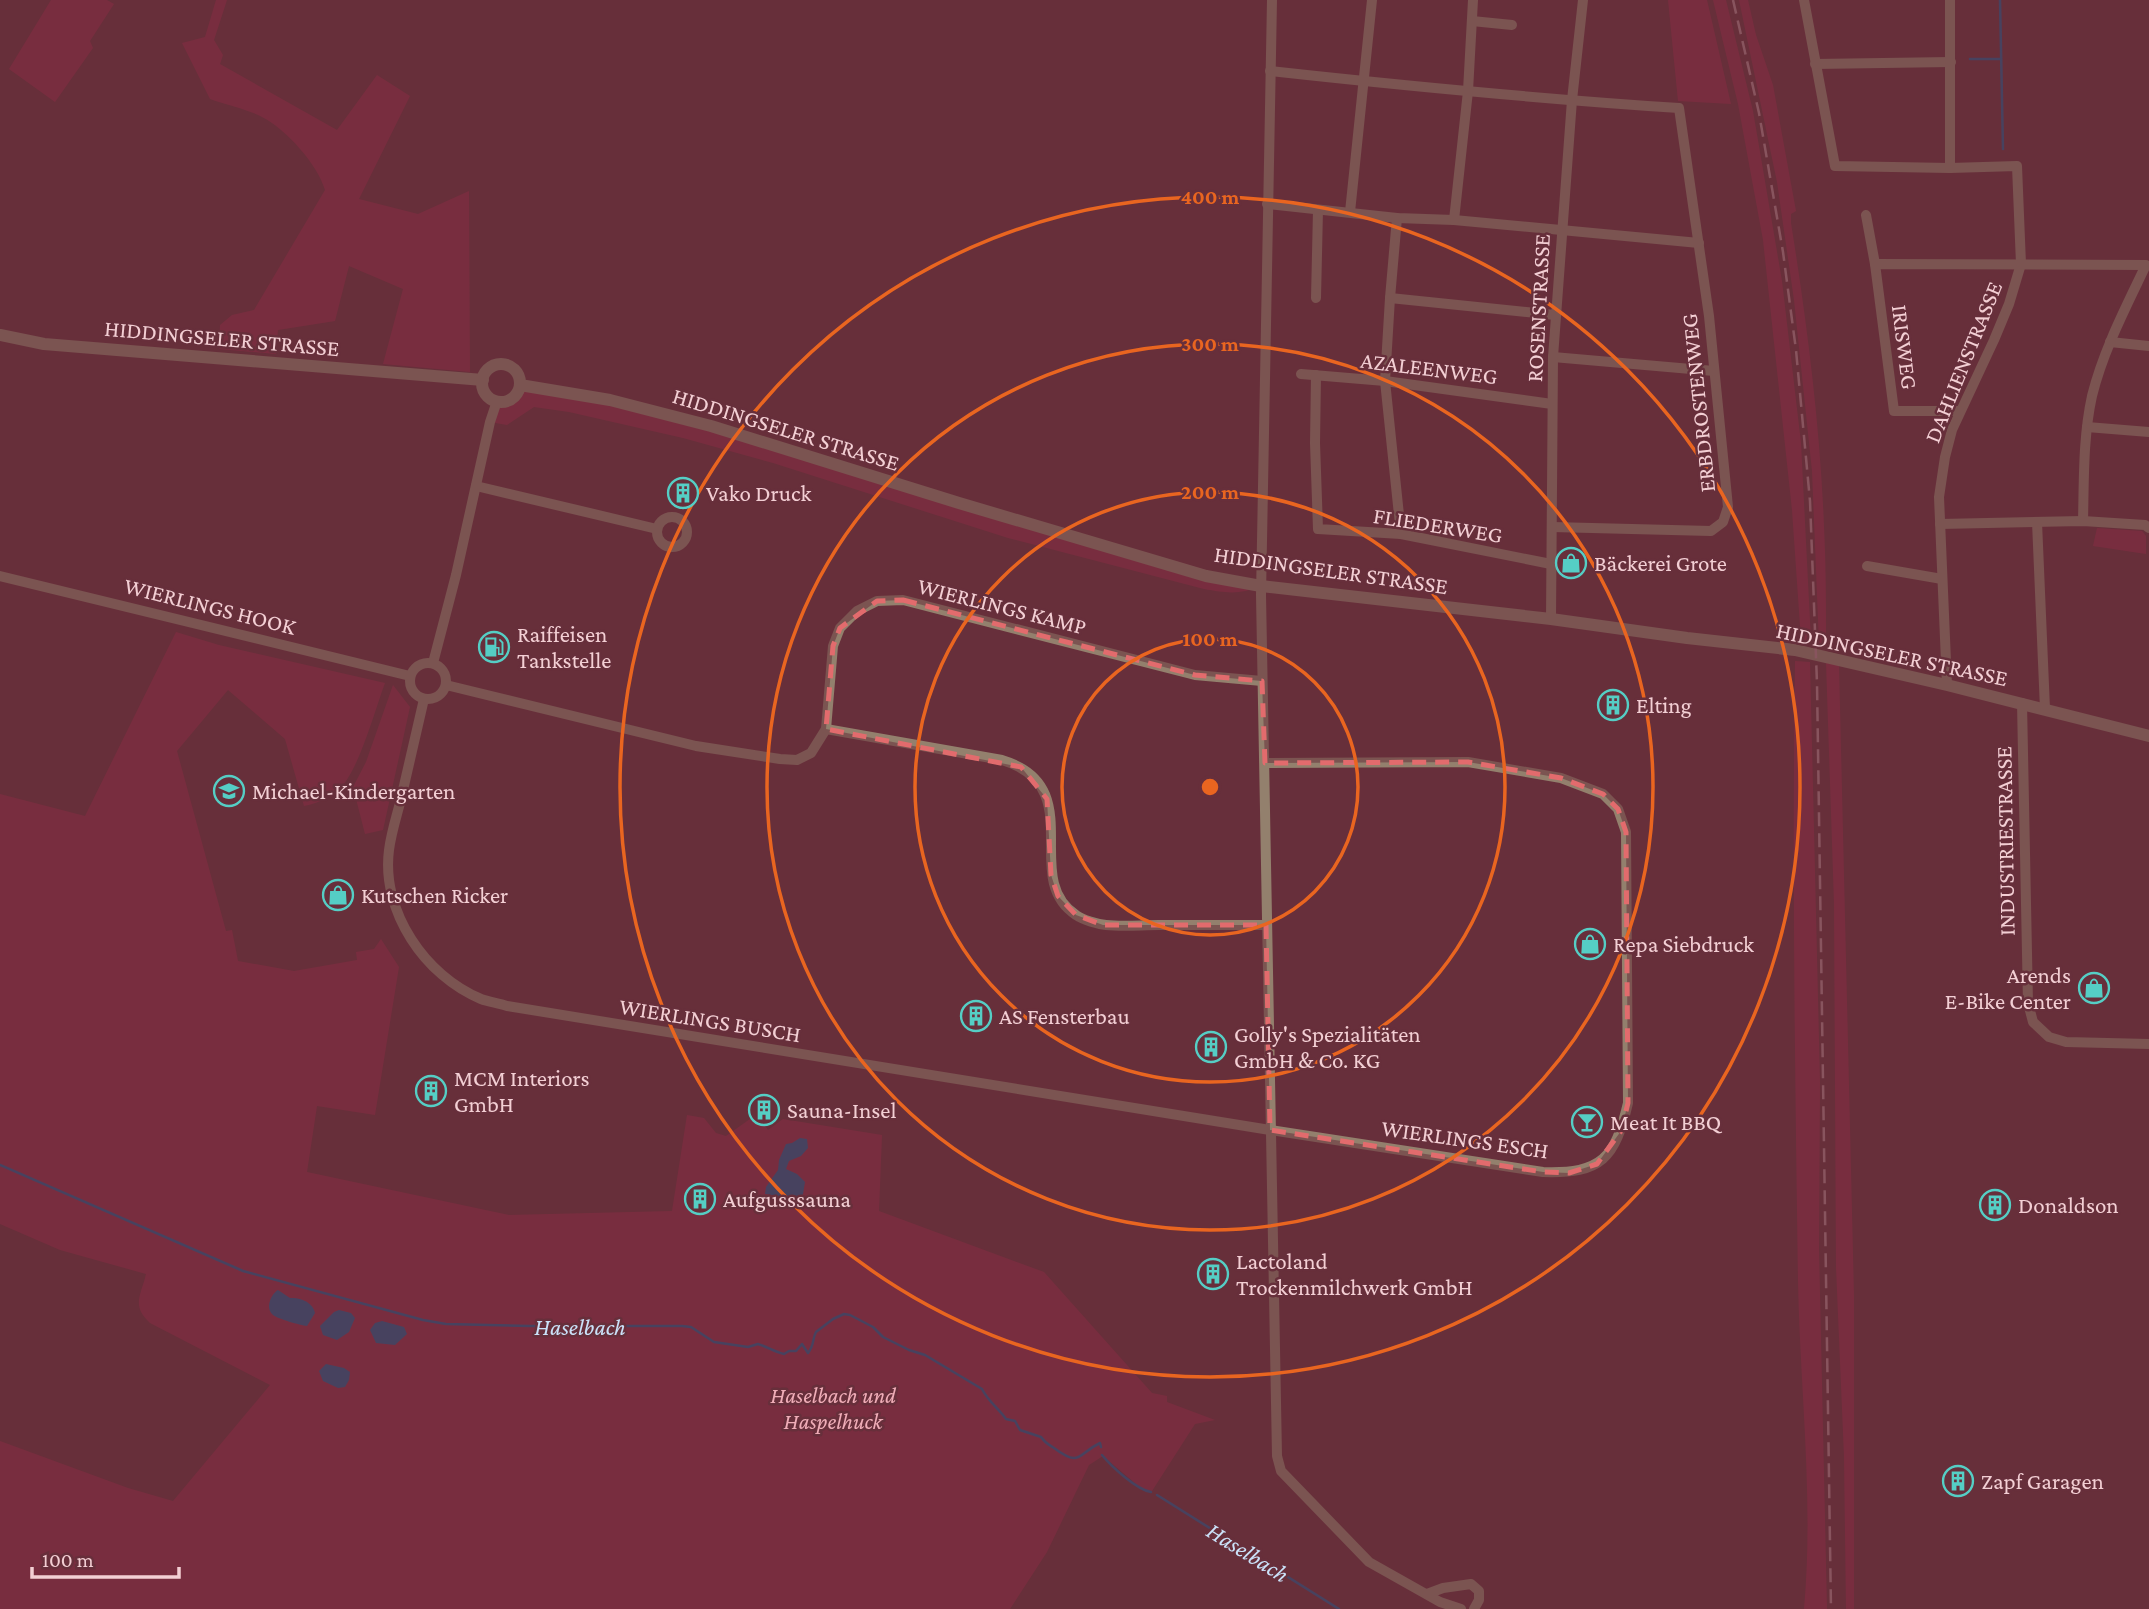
<svg xmlns="http://www.w3.org/2000/svg" width="2149" height="1609" font-family="'Crimson Pro',serif">
	<style>
		.green { fill: #8d2c45 }
		.water { fill: #205a8d }
		.lines { fill: none; stroke-linecap: round; stroke-linejoin: round }
		.stream { stroke: #205a8d; stroke-width: 2.5 }
		.minor { stroke: #93806d; stroke-width: 10 }
		.tertiary { stroke: #93806d; stroke-width: 12 }
		.rail { stroke: #af828a; stroke-width: 2.5; stroke-dasharray: 14 7; stroke-linecap: butt }
		.marked { fill: none; stroke: #e26b6d; stroke-width: 5; stroke-dasharray: 14 9; stroke-linejoin: round }
		.ring { fill: none; stroke: #e96520; stroke-width: 3.5 }
		.labels { text-anchor: middle; dominant-baseline: central; stroke-width: 5; stroke-linejoin: round; paint-order: stroke }
		.street-label { font-size: 23px; fill: #f3cfd4; stroke: #672f3b }
		.poi-label { font-size: 23px; fill: #f3cfd4; stroke: #672f3b; text-anchor: start }
		.park-label { font-size: 23px; font-style: italic; fill: #f0adb8; stroke: #672f3b }
		.water-label { font-size: 24px; font-style: italic; fill: #cbe2f9; stroke: #672f3b }
		.centre { fill: #e96520; stroke: #672f3b; stroke-width: 3.5 }
		.ring-label { font-size: 21px; text-anchor: middle; font-weight: bold; fill: #e96520; stroke: #672f3b; stroke-width: 5; stroke-linejoin: round; paint-order: stroke }
	</style>
	<rect width="100%" height="100%" fill="#672f3b"/>
	<g class="green">
		<polygon points="51,0 107,0 114,4 90,41 93,48 55,102 9,69"/>
		<path d="M216 0H227L214 40 223 55 220 64 337 130 377 75 410 96 359 199 418 214 469 191 470 372 383 364 403 289 349 266 335 321 278 330 276 354 219 349 220 325 232 315 254 310 325 190C318 165 286 129 262 117 247 109 227 105 210 99L182 43 205 37Z"/>
		<polygon points="1668,0 1707,0 1731,104 1678,101"/>
		<polygon points="1713,0 1726,0 1753,111 1782,281 1801,443 1811,641 1801,640 1792,510 1763,240 1738,104"/>
		<path d="M1739 0H1748L1756 35 1773 85 1796 211 1791 214V223C1807 323 1820 425 1824 526 1826 566 1826 605 1826 644L1819 643 1812 471 1794 300 1777 182Z"/>
		<path d="M520 385 711 426 1261 586C1239 595 1227 593 1204 589L1008 538 773 463 683 438 569 412 534 407 507 425 490 422 497 401C509 401 516 397 520 385Z"/>
		<polygon points="2097,528 2142,531 2146,536 2146,554 2093,546"/>
		<path d="M176 632 219 645 385 683C375 710 362 758 346 781 336 795 320 803 304 806L285 739 228 690 177 751 226 931 232 930 238 961 294 971 357 960 356 952 374 949 381 939 399 967 375 1115 317 1106 307 1172 509 1215 672 1211 687 1115 704 1118 716 1133 726 1136 757 1114 768 1130 783 1119 882 1135 879 1211 1044 1272 1152 1393 1167 1396V1402L1215 1420 1195 1424 1152 1491 1142 1489 1103 1456 1089 1465 1047 1552 1010 1609H0V1441L128 1488 173 1501 270 1385 150 1323C131 1305 141 1296 146 1274L60 1250 0 1224V794L85 816Z"/>
		<path d="M1795 661 1810 662 1820 1082 1819 1249 1827 1609H1804C1814 1500 1800 1390 1798 1281 1795 1074 1792 868 1795 661Z"/>
		<polygon points="1826,662 1839,665 1854,1296 1854,1609 1846,1609 1844,1456 1836,1267 1834,903"/>
		<polygon points="393,685 410,707 383,830 365,834 353,787 366,762"/>
	</g>
	<g class="water">
		<path d="M800 1138 807 1139 808 1148 801 1156 789 1161 786 1169 797 1174 805 1182 803 1194 797 1201C786 1202 778 1195 765 1194L766 1187 778 1170 779 1160 786 1144 792 1143Z"/>
		<path d="M278 1290 290 1298C300 1297 313 1302 315 1313L307 1326C300 1325 278 1319 273 1315 265 1308 271 1294 278 1290Z"/>
		<polygon points="339,1310 351,1313 355,1318 349,1332 337,1340 323,1335 320,1326 334,1312"/>
		<polygon points="382,1321 404,1327 407,1334 395,1345 376,1343 370,1330 375,1323"/>
		<polygon points="326,1364 344,1368 350,1372 349,1380 345,1387 338,1388 323,1381 319,1371"/>
	</g>
	<g class="lines">
		<g class="stream">
			<polyline points="2000,0 2003,149"/>
			<polyline points="1970,59 2001,59"/>
			<path d="M0 1165 243 1271 423 1320 446 1324 529 1326H682L691 1327 714 1342 748 1347 758 1344C768 1347 774 1352 784 1354L789 1351H796L802 1344 808 1353C815 1344 812 1339 816 1332L833 1319 844 1314 850 1315 873 1327 883 1337 909 1350 925 1355 982 1389C988 1401 998 1408 1006 1419L1015 1421 1020 1430 1041 1437C1045 1443 1048 1444 1054 1448 1081 1468 1077 1454 1100 1443L1101 1447"/>
			<path d="M1102 1455C1112 1467 1137 1490 1151 1492"/>
			<polyline points="1157,1495 1339,1609"/>
		</g>
		<g class="minor">
			<polyline points="1272,0 1261,595 1277,1456 1281,1471 1369,1562 1440,1602 1461,1609"/>
			<polyline points="1804,0 1835,166 1950,168 2017,166 2021,264 2009,304 1994,340 1952,430 1945,457 1939,497 1947,685"/>
			<polyline points="1472,21 1512,25"/>
			<polyline points="1815,64 1951,62"/>
			<path d="M1270 71C1406 86 1542 99 1679 108L1709 316 1728 507 1723 522 1711 531 1552 527"/>
			<polyline points="1950,168 1950,0"/>
			<polyline points="1267,204 1397,218 1454,220 1699,243"/>
			<polyline points="1350,212 1372,0"/>
			<polyline points="1866,215 1875,264"/>
			<polyline points="1397,218 1390,298 1385,381 1401,534"/>
			<polyline points="1454,220 1468,91 1473,0"/>
			<polyline points="1316,298 1318,210"/>
			<polyline points="1390,298 1555,315"/>
			<polyline points="2110,342 2149,346"/>
			<polyline points="1553,357 1714,371"/>
			<polyline points="1301,374 1385,381 1552,404"/>
			<polyline points="1316,375 1315,443 1318,529 1401,534 1551,564"/>
			<path d="M1960 411H1894L1875 264 2146 265C2126 307 2103 351 2092 396 2083 437 2084 480 2083 521"/>
			<polyline points="2087,427 2149,432"/>
			<polyline points="476,486 657,529"/>
			<circle cx="672" cy="532" r="15"/>
			<polyline points="2037,522 2045,709"/>
			<polyline points="1940,524 2083,521 2145,525 2149,528"/>
			<polyline points="1867,566 1942,579"/>
			<polyline points="0,576 410,676"/>
			<polyline points="1551,619 1553,357 1572,100 1583,0"/>
			<circle cx="428" cy="681" r="18"/>
			<polyline points="433,663 456,575 490,422 497,401"/>
			<polyline points="446,685 696,746 780,759 797,760 811,753 826,729 833,646 840,628 857,611 877,601 903,600 1195,675 1262,681"/>
			<path d="M424 699C416 734 408 768 400 803 396 818 391 834 389 850 381 911 425 976 481 999 489 1002 498 1003 507 1006L1270 1130 1543 1172C1602 1174 1615 1158 1628 1103L1626 832 1618 809 1603 794 1561 778 1468 762 1265 763"/>
			<polyline points="2022,703 2028,1003 2033,1022 2049,1037 2066,1042 2149,1044"/>
			<path d="M826 729 1002 760C1091 787 1019 878 1076 915 1083 920 1097 924 1106 925 1123 927 1142 925 1159 925 1195 925 1230 925 1266 925"/>
			<polyline points="1427,1594 1443,1588 1471,1584 1479,1591 1479,1600 1474,1609"/>
		</g>
		<g class="tertiary">
			<polyline points="0,335 44,344 483,380"/>
			<circle cx="501" cy="383" r="19"/>
			<polyline points="520,385 610,400 711,426 959,503 1206,576 1261,586 1551,619 1687,638 1795,650 1947,685 2149,736"/>
		</g>
		<polyline class="rail" points="1733,0 1759,113 1783,252 1796,350 1810,501 1817,683 1831,1609"/>
	</g>
	<path d="M0 0H2149V1609H0ZM903 600 1195 675 1262 681 1265 763 1468 762 1561 778 1603 794 1618 809 1626 832 1628 1103 1621 1131 1597 1164 1569 1173 1543 1172 1270 1130 1266 925H1103L1076 915 1058 896 1051 875 1047 799 1021 767 826 729 833 646 840 628 877 601Z" fill="#672f3b" fill-opacity=".55" fill-rule="evenodd"/>
	<path class="marked" d="M903 600 1195 675 1262 681 1265 763 1468 762 1561 778 1603 794 1618 809 1626 832 1628 1103 1621 1131 1597 1164 1569 1173 1543 1172 1270 1130 1266 925H1103L1076 915 1058 896 1051 875 1047 799 1021 767 826 729 833 646 840 628 877 601Z"/>
	<g class="ring">
		<circle cx="1210" cy="787" r="148"/>
		<circle cx="1210" cy="787" r="295"/>
		<circle cx="1210" cy="787" r="443"/>
		<circle cx="1210" cy="787" r="590"/>
	</g>
	<defs>
		<g id="building-ring" transform="scale(1.575)"><circle r="9.5" fill="#672f3b" stroke="#55cec5" stroke-width="1.5"/><path d="M-4-6H4V6H1V3H-1V6H-4ZM-2.5-4.3h1.7v1.8h-1.7ZM.8-4.3h1.7v1.8H.8ZM-2.5-1h1.7V.8h-1.7ZM.8-1h1.7V.8H.8Z" fill="#55cec5"/></g>
		<g id="shop-ring" transform="scale(1.575)"><circle r="9.5" fill="#672f3b" stroke="#55cec5" stroke-width="1.5"/><path d="M-5-2.5h2.3a2.7 3.5 0 0 1 5.4 0H5L5.5 6h-11ZM-1.5-2.5h3a1.5 2.3 0 0 0-3 0Z" fill="#55cec5"/></g>
		<g id="fuel-ring" transform="scale(1.575)"><circle r="9.5" fill="#672f3b" stroke="#55cec5" stroke-width="1.5"/><path d="M-5.5-6h7V0h2V4h1.3V-2.5L3-4.5l.8-.8L6-3V5H2.5V1h-1V6h-7ZM-4.2-4.7v3.2H.2V-4.7Z" fill="#55cec5"/></g>
		<g id="school-ring" transform="scale(1.575)"><circle r="9.5" fill="#672f3b" stroke="#55cec5" stroke-width="1.5"/><path d="M0-5L7-2L0 1L-7-2ZM-4 1L0 2.5L4 1V4Q0 6-4 4Z" fill="#55cec5"/></g>
		<g id="bar-ring" transform="scale(1.575)"><circle r="9.5" fill="#672f3b" stroke="#55cec5" stroke-width="1.5"/><path d="M-6-5H6L.8 .8V4.5H3.5V6h-7V4.5H-.8V.8Z" fill="#55cec5"/></g>
	</defs>
	<g fill-rule="evenodd">
		<use href="#building-ring" x="683" y="493"/>
		<use href="#shop-ring" x="1571" y="563"/>
		<use href="#fuel-ring" x="494" y="647"/>
		<use href="#building-ring" x="1613" y="705"/>
		<use href="#school-ring" x="229" y="791"/>
		<use href="#shop-ring" x="338" y="895"/>
		<use href="#shop-ring" x="1590" y="944"/>
		<use href="#shop-ring" x="2094" y="988"/>
		<use href="#building-ring" x="976" y="1016"/>
		<use href="#building-ring" x="1211" y="1047"/>
		<use href="#building-ring" x="431" y="1091"/>
		<use href="#building-ring" x="764" y="1110"/>
		<use href="#bar-ring" x="1587" y="1122"/>
		<use href="#building-ring" x="700" y="1199"/>
		<use href="#building-ring" x="1995" y="1205"/>
		<use href="#building-ring" x="1213" y="1274"/>
		<use href="#building-ring" x="1958" y="1481"/>
	</g>
	<g class="labels">
		<g class="street-label">
			<text transform="translate(1538 308) rotate(-87)">ROSENSTRASSE</text>
			<text transform="translate(222 338) rotate(5)">HIDDINGSELER STRASSE</text>
			<text transform="translate(1905 347) rotate(83)">IRISWEG</text>
			<text transform="translate(1963 362) rotate(-68)">DAHLIENSTRASSE</text>
			<text transform="translate(1429 368) rotate(7)">AZALEENWEG</text>
			<text transform="translate(1698 403) rotate(-96)">ERBDROSTENWEG</text>
			<text transform="translate(786 429) rotate(17)">HIDDINGSELER STRASSE</text>
			<text transform="translate(1438 525) rotate(9)">FLIEDERWEG</text>
			<text transform="translate(1331 570) rotate(8)">HIDDINGSELER STRASSE</text>
			<text transform="translate(210 606) rotate(14)">WIERLINGS HOOK</text>
			<text transform="translate(1002 606) rotate(14)">WIERLINGS KAMP</text>
			<text transform="translate(1892 654) rotate(12)">HIDDINGSELER STRASSE</text>
			<text transform="translate(2005 841) rotate(-91)">INDUSTRIESTRASSE</text>
			<text transform="translate(710 1020) rotate(9)">WIERLINGS BUSCH</text>
			<text transform="translate(1465 1139) rotate(8)">WIERLINGS ESCH</text>
		</g>
		<g class="poi-label">
			<text x="706" y="493">Vako Druck</text>
			<text x="1594" y="563">Bäckerei Grote</text>
			<text x="517" y="634">Raiffeisen<tspan x="517" dy="26">Tankstelle</tspan></text>
			<text x="1636" y="705">Elting</text>
			<text x="252" y="791">Michael-Kindergarten</text>
			<text x="361" y="895">Kutschen Ricker</text>
			<text x="1613" y="944">Repa Siebdruck</text>
			<text x="2071" y="975" text-anchor="end">Arends<tspan x="2071" dy="26">E-Bike Center</tspan></text>
			<text x="999" y="1016">AS Fensterbau</text>
			<text x="1234" y="1034">Golly's Spezialitäten<tspan x="1234" dy="26">GmbH &amp; Co. KG</tspan></text>
			<text x="454" y="1078">MCM Interiors<tspan x="454" dy="26">GmbH</tspan></text>
			<text x="787" y="1110">Sauna-Insel</text>
			<text x="1610" y="1122">Meat It BBQ</text>
			<text x="723" y="1199">Aufgusssauna</text>
			<text x="2018" y="1205">Donaldson</text>
			<text x="1236" y="1261">Lactoland<tspan x="1236" dy="26">Trockenmilchwerk GmbH</tspan></text>
			<text x="1981" y="1481">Zapf Garagen</text>
		</g>
		<g class="park-label">
			<text x="833" y="1395">Haselbach und<tspan x="833" dy="26">Haspelhuck</tspan></text>
		</g>
		<g class="water-label">
			<text x="580" y="1326">Haselbach</text>
			<text transform="translate(1248 1552) rotate(32)">Haselbach</text>
		</g>
	</g>
	<circle cx="1210" cy="787" r="10" class="centre"/>
	<g class="ring-label">
		<text x="1210" y="204">400 m</text>
		<text x="1210" y="351">300 m</text>
		<text x="1210" y="499">200 m</text>
		<text x="1210" y="646">100 m</text>
	</g>
	<path d="M32 1567v10h147v-10" fill="none" stroke="#f3cfd4" stroke-width="3.5"/>
	<text x="42" y="1567" font-size="21" fill="#f3cfd4" stroke="#672f3b" stroke-width="5" paint-order="stroke">100 m</text>
</svg>
